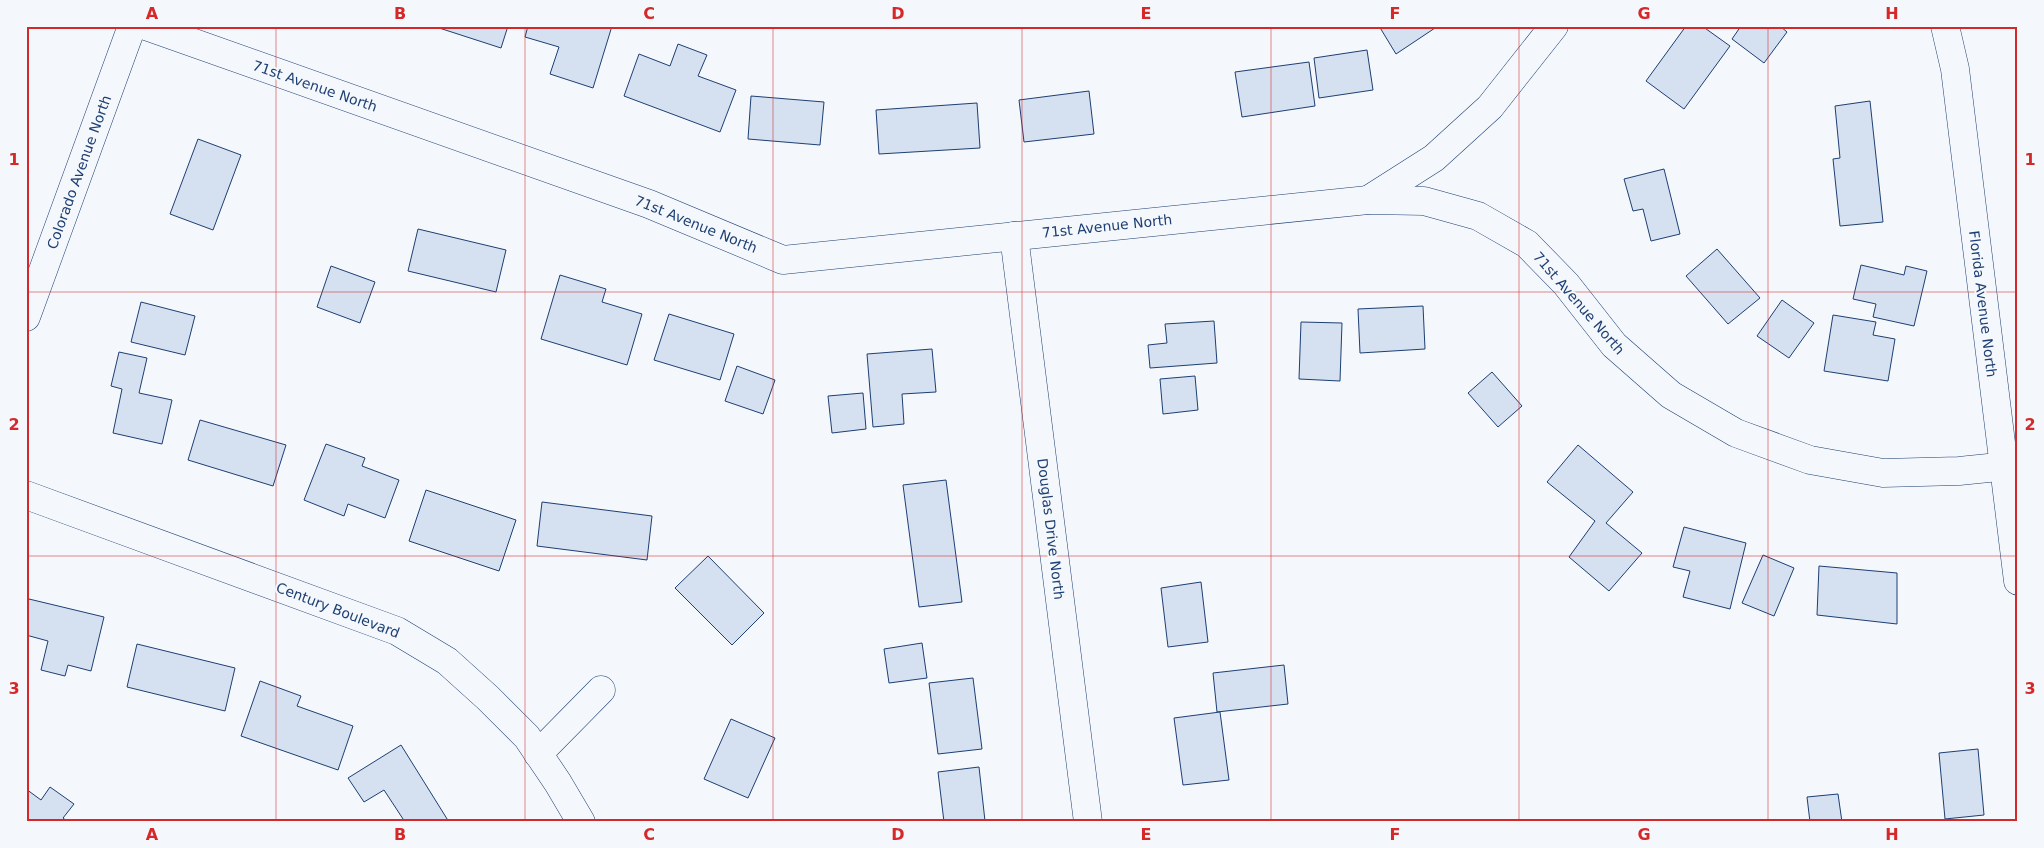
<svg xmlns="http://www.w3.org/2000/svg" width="2044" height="848" font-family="'DejaVu Sans',sans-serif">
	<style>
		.building { fill: #d5e0f0; stroke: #1d3f73 }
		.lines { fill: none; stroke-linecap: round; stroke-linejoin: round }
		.minor-casing { stroke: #1d3f73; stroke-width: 29 }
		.minor { stroke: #f4f7fb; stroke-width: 28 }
		.grid { fill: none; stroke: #d62828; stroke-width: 1; stroke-opacity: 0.55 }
		.labels { text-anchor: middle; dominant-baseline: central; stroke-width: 4; stroke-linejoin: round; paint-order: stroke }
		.street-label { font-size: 14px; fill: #1d3f73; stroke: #f4f7fb }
		.neatline { fill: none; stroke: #d62828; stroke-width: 2 }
		.grid-label { font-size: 16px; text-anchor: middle; font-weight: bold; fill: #d62828 }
	</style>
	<rect width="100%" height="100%" fill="#f4f7fb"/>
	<g class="building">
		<polygon points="433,26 508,26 501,48"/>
		<polygon points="528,26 612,26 593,88 550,74 559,47 525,37"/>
		<polygon points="1379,26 1438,26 1396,54"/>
		<polygon points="1686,26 1702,26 1730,46 1684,109 1646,81"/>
		<polygon points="1741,26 1780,26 1787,32 1764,63 1732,39"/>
		<polygon points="678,44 707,55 698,76 736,90 720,132 624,96 639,54 670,66"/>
		<polygon points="1367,50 1373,90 1319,98 1314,58"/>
		<polygon points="1309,62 1315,106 1242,117 1235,72"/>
		<polygon points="1089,91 1094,134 1024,142 1019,100"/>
		<polygon points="751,96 824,102 820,145 748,139"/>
		<polygon points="1870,101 1883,222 1840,226 1833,159 1840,158 1835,106"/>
		<polygon points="977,103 980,148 879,154 876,110"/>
		<polygon points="198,139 241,155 213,230 170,214"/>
		<polygon points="1664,169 1680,234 1651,241 1643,209 1633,211 1624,179"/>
		<polygon points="418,229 506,250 496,292 408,271"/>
		<polygon points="1717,249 1760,298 1728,324 1686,276"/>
		<polygon points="1861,265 1904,275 1906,266 1927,271 1914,326 1873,317 1876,304 1853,299"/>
		<polygon points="331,266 375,282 360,323 317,307"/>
		<polygon points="560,275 606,289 602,302 642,314 627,365 541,339"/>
		<polygon points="1782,300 1814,323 1789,358 1757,336"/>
		<polygon points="141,302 195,316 185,355 131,342"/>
		<polygon points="1423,306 1425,349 1360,353 1358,309"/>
		<polygon points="669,314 734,334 720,380 654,360"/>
		<polygon points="1833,315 1876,322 1873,335 1895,339 1888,381 1824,371"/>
		<polygon points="1214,321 1217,363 1150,368 1148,345 1167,343 1165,324"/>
		<polygon points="1301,322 1342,323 1340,381 1299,379"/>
		<polygon points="932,349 936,392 902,394 904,424 873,427 867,354"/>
		<polygon points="119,352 147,358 139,393 172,400 162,444 113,433 122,389 111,386"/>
		<polygon points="737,366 775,380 763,414 725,401"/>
		<polygon points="1492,372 1522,406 1498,427 1468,393"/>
		<polygon points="1195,376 1198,410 1163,414 1160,379"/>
		<polygon points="863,393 866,429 832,433 828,396"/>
		<polygon points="200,420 286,445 273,486 188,460"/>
		<polygon points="326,444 365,458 362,466 399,480 385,518 348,504 344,516 304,500"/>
		<polygon points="1578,445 1633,492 1606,523 1642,553 1609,591 1569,557 1595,521 1547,482"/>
		<polygon points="946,480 962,602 919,607 903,485"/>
		<polygon points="426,490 516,520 499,571 409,541"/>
		<polygon points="542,502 652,516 647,560 537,546"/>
		<polygon points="1684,527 1746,543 1730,609 1683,597 1690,571 1673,567"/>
		<polygon points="1763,555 1794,568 1774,616 1742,603"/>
		<polygon points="708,556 764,613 732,645 675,588"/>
		<polygon points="1819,566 1897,573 1897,624 1817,615"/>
		<polygon points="1201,582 1208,642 1168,647 1161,588"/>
		<polygon points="29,599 104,617 91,671 68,665 65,676 41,670 48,641 26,635 26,608"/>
		<polygon points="922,643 927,678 889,683 884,649"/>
		<polygon points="137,644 235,668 225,711 127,687"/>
		<polygon points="1284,665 1288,704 1217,712 1213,673"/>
		<polygon points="973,678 982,749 938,754 929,683"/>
		<polygon points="260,681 301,696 297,706 353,726 338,770 241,736"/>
		<polygon points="1220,712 1229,780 1183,785 1174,718"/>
		<polygon points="731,719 775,738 748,798 704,779"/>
		<polygon points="401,745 449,822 405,822 384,790 364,802 348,778"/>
		<polygon points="1978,749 1984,815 1945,819 1939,753"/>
		<polygon points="979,767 985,821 993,820 993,822 944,822 938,772"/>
		<polygon points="50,787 74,804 63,818 68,822 26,822 26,789 41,800"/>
		<polygon points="1838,794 1842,822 1810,822 1807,797"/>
	</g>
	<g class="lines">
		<g class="minor-casing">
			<g id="minor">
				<polyline points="146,26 649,204 783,260 1368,200 1424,201 1478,216 1527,244 1566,284 1614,345 1671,395 1736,433 1810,460 1883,473 1959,471 2018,465"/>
				<polyline points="1945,26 1955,69 2018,581"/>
				<polyline points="1368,200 1434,158 1490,107 1554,26"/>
				<polyline points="1014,236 1088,822"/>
				<polyline points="26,317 132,26"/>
				<polyline points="26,495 397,631 447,661 488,698 527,737 558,783 581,822"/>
				<polyline points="538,754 601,690"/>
			</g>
		</g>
		<use href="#minor" class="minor"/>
	</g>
	<path class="grid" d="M276 26V822M525 26V822M773 26V822M1022 26V822M1271 26V822M1519 26V822M1768 26V822M26 292H2018M26 556H2018"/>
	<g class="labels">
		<g class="street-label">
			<text transform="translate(315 86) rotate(19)">71st Avenue North</text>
			<text transform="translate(79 172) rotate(-70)">Colorado Avenue North</text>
			<text transform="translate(696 224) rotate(22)">71st Avenue North</text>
			<text transform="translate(1107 226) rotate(-6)">71st Avenue North</text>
			<text transform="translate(1579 303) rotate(49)">71st Avenue North</text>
			<text transform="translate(1983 304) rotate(83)">Florida Avenue North</text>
			<text transform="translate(1051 529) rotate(83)">Douglas Drive North</text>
			<text transform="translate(338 610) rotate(21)">Century Boulevard</text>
		</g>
	</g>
	<rect width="2044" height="848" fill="none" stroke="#f4f7fb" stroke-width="55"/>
	<rect x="28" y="28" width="1988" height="792" class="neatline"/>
	<g class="grid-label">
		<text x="152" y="19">A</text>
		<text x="400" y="19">B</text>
		<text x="649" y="19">C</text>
		<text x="898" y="19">D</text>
		<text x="1146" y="19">E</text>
		<text x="1395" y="19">F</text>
		<text x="1644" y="19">G</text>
		<text x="1892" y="19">H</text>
		<text x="14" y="165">1</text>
		<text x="2030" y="165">1</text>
		<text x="14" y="430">2</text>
		<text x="2030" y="430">2</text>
		<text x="14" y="694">3</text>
		<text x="2030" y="694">3</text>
		<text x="152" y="840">A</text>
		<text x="400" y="840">B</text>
		<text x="649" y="840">C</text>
		<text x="898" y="840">D</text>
		<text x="1146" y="840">E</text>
		<text x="1395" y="840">F</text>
		<text x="1644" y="840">G</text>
		<text x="1892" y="840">H</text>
	</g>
</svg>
